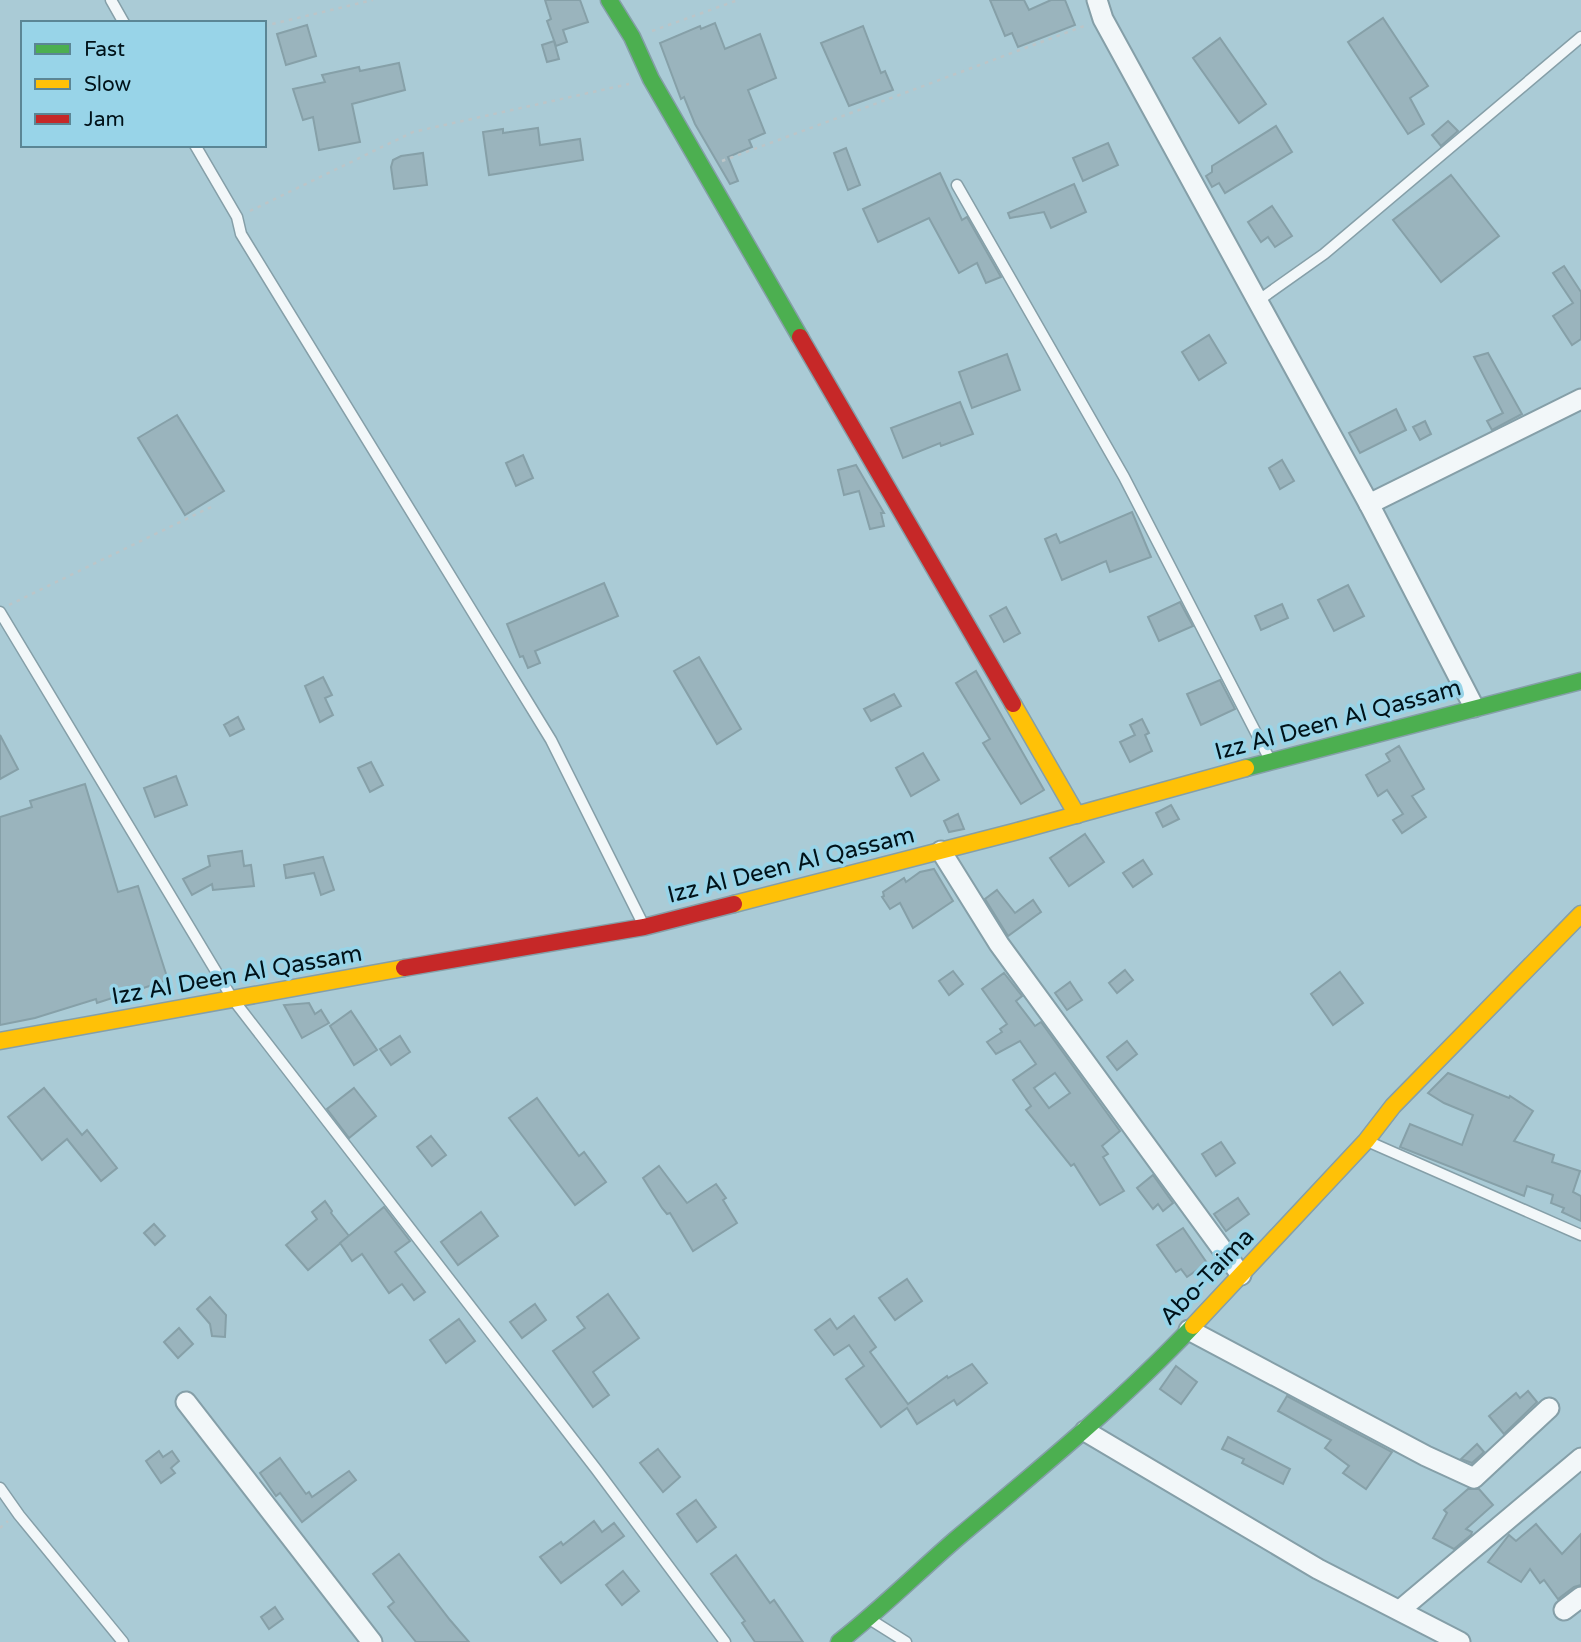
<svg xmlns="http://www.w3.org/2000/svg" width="1581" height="1642" font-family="'Varela Round',sans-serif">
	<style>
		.building { fill: #9ab4bd; stroke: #86a0a8; stroke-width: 2; fill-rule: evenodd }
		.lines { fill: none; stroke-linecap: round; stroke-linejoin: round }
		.lane-casing { stroke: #859fa8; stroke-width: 13 }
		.street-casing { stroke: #859fa8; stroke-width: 23 }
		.fast-casing { stroke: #859fa8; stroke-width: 19 }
		.slow-casing { stroke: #859fa8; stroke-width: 19 }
		.jam-casing { stroke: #859fa8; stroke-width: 19 }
		.path { stroke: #bcc5c8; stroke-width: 2.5; stroke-dasharray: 3.5 5; stroke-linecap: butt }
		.lane { stroke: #f2f7f9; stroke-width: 10 }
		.street { stroke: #f2f7f9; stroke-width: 19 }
		.fast { stroke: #4caf50; stroke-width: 16 }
		.slow { stroke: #ffc107; stroke-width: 16 }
		.jam { stroke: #c62828; stroke-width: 16 }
		.labels { text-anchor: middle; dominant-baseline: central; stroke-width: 7; stroke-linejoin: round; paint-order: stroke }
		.street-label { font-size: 24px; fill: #001219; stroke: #98d4e8 }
	</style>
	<rect width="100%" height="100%" fill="#aacbd6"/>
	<g class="building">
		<polygon points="545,0 580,0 588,22 563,30 567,42 556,46 547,21 551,19"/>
		<polygon points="990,0 1024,0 1029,10 1051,0 1065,0 1075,25 1018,47 1012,33 1005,36"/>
		<polygon points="1383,18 1428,86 1410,98 1424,124 1408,134 1348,42"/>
		<polygon points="715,23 725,49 760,34 776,78 748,90 765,133 749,140 752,147 728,157 738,181 730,184 695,124 684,97 681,99 660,43 700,26 701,29"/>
		<polygon points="307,25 316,56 286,65 277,34"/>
		<polygon points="863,26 881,73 885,71 893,90 849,106 821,43"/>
		<polygon points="1220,38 1266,104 1239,123 1193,58"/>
		<polygon points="554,41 559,59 547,62 542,45"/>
		<polygon points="399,63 405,90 352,104 360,142 319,150 313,117 303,120 293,89 325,82 322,75 359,67 360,71"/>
		<polygon points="1448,121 1458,131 1441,146 1432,135"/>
		<polygon points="1276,126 1292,152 1225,193 1219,183 1212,187 1206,176 1212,172 1212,166"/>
		<polygon points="538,128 540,145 580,139 583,160 489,175 483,132 503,129 503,133"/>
		<polygon points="1108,143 1118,165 1083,181 1073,158"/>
		<polygon points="846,148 860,185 848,190 834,153"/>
		<polygon points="423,153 427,185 394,189 391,167 393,160 401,156"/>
		<polygon points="940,173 962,220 967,217 1001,277 986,283 977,263 959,273 929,218 878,242 863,209"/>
		<polygon points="1451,175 1499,236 1441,282 1393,220"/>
		<polygon points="1074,184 1086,212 1051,228 1044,212 1010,218 1008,213"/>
		<polygon points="1272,206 1292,236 1275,247 1268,237 1261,242 1248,222"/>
		<polygon points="1564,266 1581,292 1581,339 1572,345 1553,316 1573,303 1553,273"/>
		<polygon points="1209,335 1226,363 1199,380 1182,352"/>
		<polygon points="1488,353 1522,414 1492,430 1487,421 1503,413 1474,357"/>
		<polygon points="1007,354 1020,390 972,408 959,372"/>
		<polygon points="960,402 973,434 941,446 940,443 903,458 891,428"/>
		<polygon points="1396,409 1406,430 1360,453 1349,433"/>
		<polygon points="177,415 224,491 185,515 138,438"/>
		<polygon points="1425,421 1431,434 1420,440 1413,427"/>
		<polygon points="523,455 533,478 516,486 506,463"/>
		<polygon points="1282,460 1294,481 1280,489 1269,468"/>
		<polygon points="856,465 884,513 881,513 884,526 870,529 859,491 844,495 838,470"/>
		<polygon points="1132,512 1151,557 1110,572 1106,561 1062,580 1045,539 1056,534 1060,543"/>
		<polygon points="604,583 618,616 535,651 540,663 528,668 523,656 520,657 507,624"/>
		<polygon points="1348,585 1364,616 1334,631 1318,600"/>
		<polygon points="1180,602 1193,626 1159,641 1148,617"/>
		<polygon points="1282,604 1288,618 1261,630 1255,616"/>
		<polygon points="1006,607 1020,633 1004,642 990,616"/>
		<polygon points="699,657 741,729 717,744 674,671"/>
		<polygon points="976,671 1044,790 1021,804 983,743 990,739 956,683"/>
		<polygon points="323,677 332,695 325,698 333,715 320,722 305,686"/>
		<polygon points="1220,680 1235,709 1201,725 1187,694"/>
		<polygon points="894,694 901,706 871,721 864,709"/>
		<polygon points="238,717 244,729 230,736 224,725"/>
		<polygon points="1142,719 1149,733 1145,735 1152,751 1130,762 1120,742 1135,735 1130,725"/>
		<polygon points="0,735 18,769 0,779"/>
		<polygon points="1399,746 1424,789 1412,796 1426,817 1402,833 1393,820 1403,814 1387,790 1378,796 1366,775 1390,761 1386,754"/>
		<polygon points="923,753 939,780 911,796 896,768"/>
		<polygon points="371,762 383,785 370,792 358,768"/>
		<polygon points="176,776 187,805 155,817 144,788"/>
		<polygon points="85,784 118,892 138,886 168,980 97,1003 96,999 35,1018 0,1025 0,817 32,807 30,801"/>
		<polygon points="1171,805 1179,819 1163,827 1156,813"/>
		<polygon points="958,814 964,829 949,832 944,821"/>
		<polygon points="1085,834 1104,862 1069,886 1050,858"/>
		<polygon points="242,851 244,866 251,865 254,886 213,890 212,884 192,895 183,879 210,866 208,856"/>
		<polygon points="323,857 334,890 321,895 314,873 286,878 284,865"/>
		<polygon points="1143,860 1152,874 1133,887 1123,873"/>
		<polygon points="934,869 953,901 913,928 900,903 890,909 882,897 884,896 883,892 904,878 906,882 920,872"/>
		<polygon points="997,890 1015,913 1033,900 1041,912 1008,936 985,899"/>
		<polygon points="1125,970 1133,980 1117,993 1109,983"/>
		<polygon points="953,971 963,984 949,995 939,981"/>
		<polygon points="1340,972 1363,1003 1333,1025 1311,994"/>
		<path d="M1004 973 1022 996 1016 1001 1035 1026 1041 1022 1120 1131 1102 1146 1108 1154 1103 1157 1124 1191 1100 1205 1074 1164 1071 1166 1026 1110 1031 1106 1013 1080 1036 1064 1020 1041 996 1054 987 1042 1002 1032 1000 1029 1007 1024 982 989ZM1055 1073 1070 1093 1049 1108 1034 1088Z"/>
		<polygon points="1070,982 1082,1000 1067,1010 1055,993"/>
		<polygon points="309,1003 315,1014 321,1010 329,1023 302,1038 284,1005"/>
		<polygon points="351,1011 377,1050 354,1065 330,1026"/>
		<polygon points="400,1036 410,1052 391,1065 380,1049"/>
		<polygon points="1127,1041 1137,1054 1117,1070 1107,1057"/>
		<polygon points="1448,1073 1509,1098 1510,1096 1533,1111 1514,1141 1554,1155 1552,1162 1580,1171 1573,1192 1581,1196 1581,1221 1562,1212 1564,1208 1551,1203 1553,1195 1527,1186 1524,1196 1400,1147 1410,1124 1462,1145 1473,1115 1444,1103 1428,1093"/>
		<polygon points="44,1088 82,1135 87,1130 117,1168 101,1181 67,1139 42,1160 8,1117"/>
		<polygon points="354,1088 376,1116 349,1138 327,1109"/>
		<polygon points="537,1098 579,1156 584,1152 606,1182 575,1205 509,1118"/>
		<polygon points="431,1136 446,1155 432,1166 417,1147"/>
		<polygon points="1221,1142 1235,1163 1216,1176 1202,1154"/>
		<polygon points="659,1166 687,1203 716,1184 726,1198 723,1200 737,1223 693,1251 670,1213 667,1214 662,1208 643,1178"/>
		<polygon points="1153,1175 1173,1203 1163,1211 1158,1204 1153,1209 1137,1188"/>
		<polygon points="1238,1198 1249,1214 1226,1231 1214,1214"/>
		<polygon points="325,1201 332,1211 331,1213 349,1236 308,1270 286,1245 317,1219 312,1212"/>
		<polygon points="384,1207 410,1241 395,1252 425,1292 414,1300 402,1284 389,1293 362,1254 352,1261 340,1243"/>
		<polygon points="481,1212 498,1236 458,1265 441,1242"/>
		<polygon points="154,1224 165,1236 155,1245 144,1233"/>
		<polygon points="1183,1228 1207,1263 1187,1277 1181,1269 1176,1272 1157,1245"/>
		<polygon points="907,1279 922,1301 895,1320 879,1298"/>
		<polygon points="608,1294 639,1338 593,1372 609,1395 593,1407 553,1351 585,1328 577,1317"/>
		<polygon points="210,1297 226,1315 225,1337 212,1336 210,1324 197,1309"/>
		<polygon points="535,1304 546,1320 522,1338 510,1322"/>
		<polygon points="854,1316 876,1347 870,1352 908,1404 947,1376 948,1378 972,1364 987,1383 957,1405 954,1400 917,1424 907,1408 881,1427 846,1379 864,1366 849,1345 834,1355 815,1330 830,1319 837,1329"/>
		<polygon points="459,1319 475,1341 446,1363 430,1340"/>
		<polygon points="179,1328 193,1344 178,1358 164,1342"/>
		<polygon points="1176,1366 1197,1382 1181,1404 1160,1389"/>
		<polygon points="1528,1391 1537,1402 1504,1434 1489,1416 1516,1393 1520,1398"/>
		<polygon points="1287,1396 1392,1452 1366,1489 1343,1473 1349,1466 1325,1448 1331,1440 1278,1411"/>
		<polygon points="1228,1437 1290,1469 1283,1484 1242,1463 1244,1459 1222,1449"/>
		<polygon points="1477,1444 1484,1452 1472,1463 1461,1459"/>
		<polygon points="658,1449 680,1477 663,1492 640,1463"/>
		<polygon points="159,1451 163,1457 172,1451 179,1461 171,1468 175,1473 161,1483 146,1461"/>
		<polygon points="280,1458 306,1494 309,1492 312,1497 349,1471 356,1480 302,1522 280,1493 276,1496 260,1473"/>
		<polygon points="1468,1489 1479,1489 1493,1505 1466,1529 1472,1532 1471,1535 1454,1549 1433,1538 1447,1513 1444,1510"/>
		<polygon points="696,1500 716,1527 697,1542 677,1514"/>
		<polygon points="594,1521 602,1532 614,1523 624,1536 561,1583 540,1557 561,1542 563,1545"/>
		<polygon points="1536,1524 1562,1554 1581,1534 1581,1585 1574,1587 1558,1599 1544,1580 1540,1583 1530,1569 1521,1582 1488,1562 1509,1535 1516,1541"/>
		<polygon points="399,1554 450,1620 469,1642 416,1642 388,1607 394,1602 373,1574"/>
		<polygon points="736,1555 770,1603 774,1600 803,1642 755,1642 742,1623 745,1621 711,1574"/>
		<polygon points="623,1571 639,1591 622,1605 606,1585"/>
		<polygon points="275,1607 283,1619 269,1629 261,1617"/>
	</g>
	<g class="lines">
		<g class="lane-casing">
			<g id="lane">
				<polyline points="111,0 124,23"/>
				<polyline points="195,145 237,217 241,234 551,740 644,926"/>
				<polyline points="957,185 1124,477 1270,760"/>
				<polyline points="1259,300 1324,254 1581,37"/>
				<polyline points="0,612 232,998 596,1469 725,1642"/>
				<polyline points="1367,1141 1581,1235"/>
				<polyline points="0,1488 19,1515 123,1642"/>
				<polyline points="871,1620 906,1642"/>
			</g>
		</g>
		<g class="street-casing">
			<g id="street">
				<polyline points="1097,0 1103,19 1369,504 1474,707"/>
				<polyline points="1369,504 1581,399"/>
				<polyline points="941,851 999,944 1241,1275"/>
				<polyline points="1189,1330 1426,1456 1474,1478 1549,1408"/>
				<polyline points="186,1402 372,1642"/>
				<polyline points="1085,1431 1318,1569 1460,1642"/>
				<polyline points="1400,1610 1581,1458"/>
				<polyline points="1564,1610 1581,1597"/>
			</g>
		</g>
		<g class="fast-casing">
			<g id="fast">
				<polyline points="609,0 632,37 651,79 800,337"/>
				<polyline points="1246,768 1581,681"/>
				<path d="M839 1642C880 1610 916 1574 955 1540 1037 1471 1120 1403 1193 1326"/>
			</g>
		</g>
		<g class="slow-casing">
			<g id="slow">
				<polyline points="1013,704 1077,815"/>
				<polyline points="734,904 1014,832 1246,768"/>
				<polyline points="0,1041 404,968"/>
				<polyline points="1193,1326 1366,1141 1393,1106 1581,914"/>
			</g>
		</g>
		<g class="jam-casing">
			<g id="jam">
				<polyline points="800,337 1013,704"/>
				<polyline points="404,968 644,927 734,904"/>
			</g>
		</g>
		<g class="path">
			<polyline points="264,26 373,0"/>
			<polyline points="652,31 738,0"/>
			<polyline points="722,161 1087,25"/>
			<polyline points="250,211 413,132 629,84"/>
			<polyline points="9,605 211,507"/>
			<polyline points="0,1528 8,1521"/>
		</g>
		<use href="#lane" class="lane"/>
		<use href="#street" class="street"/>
		<use href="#fast" class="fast"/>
		<use href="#slow" class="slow"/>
		<use href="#jam" class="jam"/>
	</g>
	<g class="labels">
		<g class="street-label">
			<text transform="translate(1338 720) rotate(-15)">Izz Al Deen Al Qassam</text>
			<text transform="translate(791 865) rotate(-14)">Izz Al Deen Al Qassam</text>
			<text transform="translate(237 975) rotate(-10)">Izz Al Deen Al Qassam</text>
			<text transform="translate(1207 1277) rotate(-46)">Abo-Taima</text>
		</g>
	</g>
	<rect x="21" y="21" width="245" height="126" fill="#98d4e8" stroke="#5b8695" stroke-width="2"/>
	<rect x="35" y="44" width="35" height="10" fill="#4caf50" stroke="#5b8695" stroke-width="2"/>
	<text x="84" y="56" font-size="21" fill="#001219">Fast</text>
	<rect x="35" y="79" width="35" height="10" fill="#ffc107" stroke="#5b8695" stroke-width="2"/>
	<text x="84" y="91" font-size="21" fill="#001219">Slow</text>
	<rect x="35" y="114" width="35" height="10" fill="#c62828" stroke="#5b8695" stroke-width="2"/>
	<text x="84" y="126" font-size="21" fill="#001219">Jam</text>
</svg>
